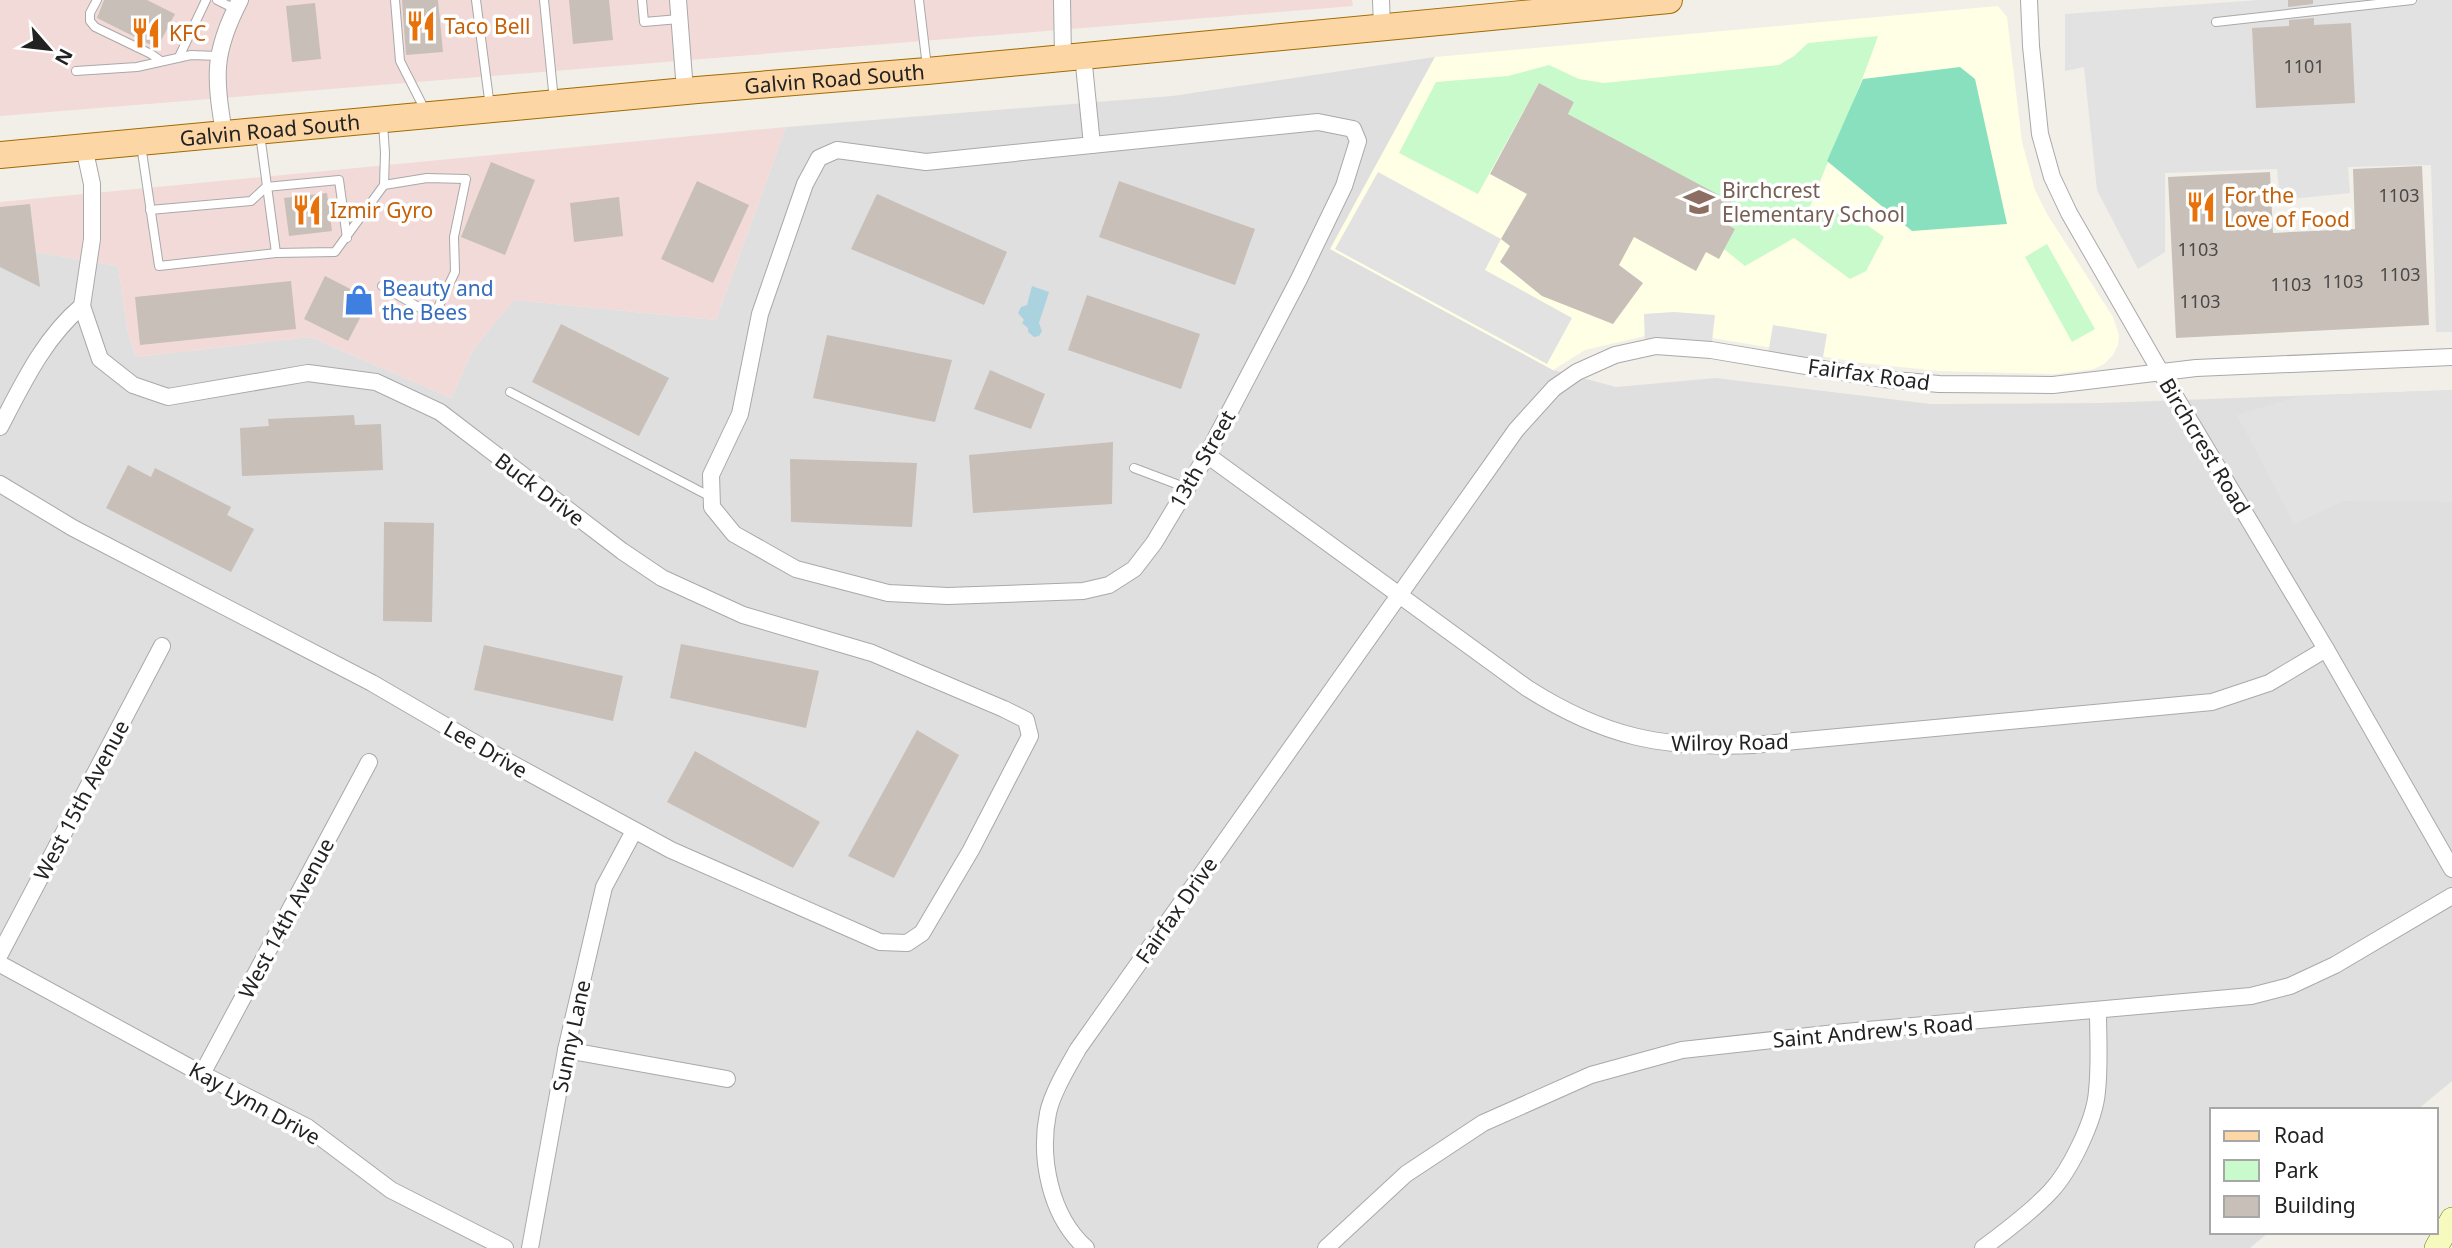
<svg xmlns="http://www.w3.org/2000/svg" width="2452" height="1248" font-family="'Noto Sans',sans-serif">
	<style>
		.residential { fill: #e0dfdf }
		.commercial { fill: #f2dad9 }
		.education { fill: #ffffe5 }
		.park { fill: #c8facc }
		.pitch { fill: #88e0be }
		.parking { fill: #e2e2e2 }
		.water { fill: #aad3df }
		.building { fill: #c7bfb8 }
		.lines { fill: none; stroke-linecap: round; stroke-linejoin: round }
		.service-casing { stroke: #a9a9a9; stroke-width: 10 }
		.minor-casing { stroke: #a9a9a9; stroke-width: 18 }
		.secondary-casing { stroke: #707d05; stroke-width: 24 }
		.primary-casing { stroke: #a06b00; stroke-width: 28 }
		.service { stroke: #fff; stroke-width: 8 }
		.minor { stroke: #fff; stroke-width: 16 }
		.secondary { stroke: #f7fabf; stroke-width: 23 }
		.primary { stroke: #fcd6a4; stroke-width: 26 }
		.labels { text-anchor: middle; dominant-baseline: central; stroke-width: 7; stroke-linejoin: round; paint-order: stroke }
		.number-label { font-size: 18px; fill: #4b4948 }
		.food-label { font-size: 21px; fill: #c56008; stroke: #fff; text-anchor: start }
		.street-label { font-size: 21px; fill: #222; stroke: #fff }
		.education-label { font-size: 21px; fill: #785e54; stroke: #fff; text-anchor: start }
		.shop-label { font-size: 21px; fill: #366cbe; stroke: #fff; text-anchor: start }
	</style>
	<rect width="100%" height="100%" fill="#f2efe9"/>
	<polygon class="residential" points="1435,57 1331,249 1553,370 1616,387 1716,378 1931,404 2101,403 2452,390 2452,1081 2417,1110 2212,1110 2212,1232 2269,1232 2250,1248 0,1248 0,246 118,266 128,333 136,357 310,337 451,398 474,348 514,300 716,320 786,127 1172,96"/>
	<g class="commercial">
		<polygon points="0,0 1352,0 1353,6 0,116"/>
		<polygon points="786,127 716,320 514,300 474,348 451,398 310,337 136,357 128,333 118,266 0,246 0,202"/>
	</g>
	<polygon class="education" points="1998,6 2007,17 2022,142 2035,190 2047,214 2113,317 2119,335 2118,345 2113,355 2104,364 2094,369 2055,374 1939,371 1862,363 1712,338 1645,336 1585,350 1553,370 1330,249 1435,57"/>
	<g class="park">
		<path d="M1878 36C1857 98 1829 156 1806 217L1843 208 1884 237 1866 271 1850 279 1794 238 1745 266 1724 249 1735 229 1721 221 1731 202 1568 114 1574 102 1539 83 1478 194 1399 153 1436 82 1508 76 1549 65 1579 79 1604 83 1779 65 1794 56 1808 43Z"/>
		<polygon points="2047,244 2095,329 2072,342 2025,257"/>
	</g>
	<polygon class="pitch" points="1960,67 1975,79 2007,224 1912,231 1827,161 1863,79"/>
	<g class="parking">
		<polygon points="2259,0 2452,0 2452,332 2436,332 2431,165 2348,167 2350,193 2280,200 2277,169 2165,173 2165,252 2138,269 2097,190 2084,67 2065,71 2065,14"/>
		<polygon points="1378,172 1501,239 1485,270 1572,318 1547,364 1335,249"/>
		<polygon points="1674,312 1715,315 1711,350 1645,348 1644,314"/>
		<polygon points="1773,325 1827,334 1821,369 1767,360"/>
		<polygon points="2452,390 2452,502 2344,501 2294,524 2237,415 2299,396"/>
	</g>
	<polygon class="water" points="1032,286 1049,292 1039,323 1042,331 1039,336 1034,337 1028,332 1028,328 1022,323 1024,320 1018,313 1021,307 1027,305"/>
	<g class="building">
		<polygon points="104,0 147,0 175,14 157,48 97,18"/>
		<polygon points="402,0 438,0 443,52 406,55"/>
		<polygon points="569,0 609,0 613,40 573,44"/>
		<polygon points="2288,0 2313,0 2313,4 2288,7"/>
		<polygon points="315,3 321,59 292,62 286,6"/>
		<polygon points="2314,18 2314,25 2351,23 2355,103 2256,108 2252,28 2289,26 2289,20"/>
		<polygon points="1539,83 1574,102 1568,114 1732,202 1721,221 1735,229 1719,259 1706,252 1696,271 1634,237 1619,265 1643,283 1613,324 1542,296 1500,262 1510,246 1501,239 1527,194 1490,174"/>
		<polygon points="491,162 535,180 505,255 461,237"/>
		<polygon points="2422,166 2429,325 2176,338 2168,177 2270,172 2273,233 2355,229 2353,169"/>
		<polygon points="697,181 749,205 713,283 661,259"/>
		<polygon points="1119,181 1255,229 1235,285 1099,237"/>
		<polygon points="327,193 332,231 289,236 284,198"/>
		<polygon points="877,194 1007,252 984,305 851,249"/>
		<polygon points="619,197 623,236 574,242 570,203"/>
		<polygon points="30,204 40,287 0,267 0,207"/>
		<polygon points="325,276 370,299 348,341 304,319"/>
		<polygon points="291,281 296,329 140,345 135,297"/>
		<polygon points="1087,295 1200,334 1181,389 1068,350"/>
		<polygon points="561,324 669,378 639,436 532,382"/>
		<polygon points="827,335 952,360 935,422 813,398"/>
		<polygon points="990,370 1045,394 1031,429 974,409"/>
		<polygon points="354,415 355,425 381,424 383,470 242,476 240,428 269,426 268,419"/>
		<polygon points="1113,442 1112,504 973,513 969,455"/>
		<polygon points="790,459 917,463 912,527 791,522"/>
		<polygon points="128,465 151,477 155,468 231,507 227,515 254,529 231,572 106,508"/>
		<polygon points="384,522 434,523 432,622 383,621"/>
		<polygon points="681,644 819,671 806,728 670,698"/>
		<polygon points="484,645 623,676 613,721 474,690"/>
		<polygon points="917,730 959,755 894,878 848,856"/>
		<polygon points="695,751 820,822 793,868 667,802"/>
	</g>
	<g class="lines">
		<g class="service-casing">
			<g id="service">
				<polyline points="97,0 90,13 90,21 95,27 151,54 161,61"/>
				<polyline points="217,0 235,9"/>
				<polyline points="395,0 400,61 425,110"/>
				<polyline points="476,0 490,107"/>
				<polyline points="544,0 554,101"/>
				<polyline points="642,0 644,22 679,19"/>
				<polyline points="919,0 927,67"/>
				<polyline points="2216,22 2412,0"/>
				<polyline points="179,57 206,0"/>
				<polyline points="76,71 137,67 191,55 219,56"/>
				<polyline points="260,134 276,253"/>
				<polyline points="141,145 159,266 276,253 335,252 384,185"/>
				<polyline points="150,210 251,201 266,187 339,180 347,238"/>
				<polyline points="382,286 434,316 455,272 454,237 466,179 427,178 384,185 385,153 383,123"/>
				<polyline points="510,392 711,497"/>
				<polyline points="1134,468 1187,488"/>
			</g>
		</g>
		<g class="minor-casing">
			<g id="minor">
				<polyline points="678,0 685,91"/>
				<polyline points="1062,0 1063,57"/>
				<polyline points="1381,0 1382,26"/>
				<polyline points="2029,0 2031,46 2040,134 2052,177 2069,213 2160,371 2326,649 2452,869"/>
				<polyline points="1083,55 1092,145"/>
				<polygon points="1318,122 1353,129 1358,141 1344,186 1299,279 1207,455 1154,543 1134,569 1109,585 1083,591 948,596 888,593 796,569 734,534 712,507 711,475 740,414 760,314 805,184 819,158 837,150 926,162"/>
				<path d="M224 134C215 76 212 54 240 0"/>
				<path d="M0 427C23 383 44 338 82 306L92 239V184L84 147"/>
				<path d="M1207 455 1527 688C1604 737 1662 749 1753 745L2212 702 2269 683 2326 649"/>
				<polyline points="0,484 73,528 372,683 487,750 671,850 880,942 907,943 922,933 971,850 1030,736 1026,720 1004,709 872,653 743,615 662,578 622,551 440,412 376,382 308,373 168,397 133,385 100,359 82,306"/>
				<polyline points="0,954 162,646"/>
				<polyline points="0,964 202,1074 307,1127 391,1190 505,1248"/>
				<polyline points="566,1050 727,1079"/>
				<polyline points="202,1074 369,762"/>
				<polyline points="530,1248 566,1050 604,887 634,831"/>
				<path d="M1086 1248C1050 1216 1039 1158 1048 1113 1052 1093 1068 1067 1078 1049L1516 430 1554 388 1577 372 1615 355 1656 346 1711 350 1883 379 1939 384 2053 385 2196 368 2452 357"/>
				<polyline points="1326,1248 1406,1174 1483,1123 1591,1075 1682,1050 1845,1032 2251,996 2290,986 2335,965 2452,896"/>
				<path d="M1983 1248C2006 1231 2030 1213 2050 1192 2070 1171 2095 1120 2097 1091 2100 1064 2098 1037 2098 1010"/>
			</g>
		</g>
		<g class="secondary-casing">
			<polyline id="secondary" points="2436,1248 2452,1219"/>
		</g>
		<g class="primary-casing">
			<g id="primary">
				<path id="s1" d="M0 155 697 90 927 71 1669 0"/>
			</g>
		</g>
		<use href="#service" class="service"/>
		<use href="#minor" class="minor"/>
		<use href="#secondary" class="secondary"/>
		<use href="#primary" class="primary"/>
	</g>
	<defs>
		<g id="restaurant-bare" transform="scale(2.415)"><path d="M-5-6h1v4h1v-4h1v4h1v-4h1v5L-1.5 .5V6h-2V.5L-5-1ZM5-6V6H3V1.5H1.5Q1.5-4 5-6Z" fill="#e8710a" stroke="#fff" stroke-width="2.5" paint-order="stroke"/></g>
		<g id="school-bare" transform="scale(2.415)"><path d="M0-5L7-2L0 1L-7-2ZM-4 1L0 2.5L4 1V4Q0 6-4 4Z" fill="#8d6e63" stroke="#fff" stroke-width="2.5" paint-order="stroke"/></g>
		<g id="shop-bare" transform="scale(2.415)"><path d="M-5-2.5h2.3a2.7 3.5 0 0 1 5.4 0H5L5.5 6h-11ZM-1.5-2.5h3a1.5 2.3 0 0 0-3 0Z" fill="#3f7fe0" stroke="#fff" stroke-width="2.5" paint-order="stroke"/></g>
	</defs>
	<g fill-rule="evenodd">
		<use href="#restaurant-bare" x="421" y="26"/>
		<use href="#restaurant-bare" x="146" y="33"/>
		<use href="#school-bare" x="1699" y="202"/>
		<use href="#restaurant-bare" x="2201" y="207"/>
		<use href="#restaurant-bare" x="307" y="210"/>
		<use href="#shop-bare" x="359" y="300"/>
	</g>
	<g class="labels">
		<g class="number-label">
			<text x="2304" y="66">1101</text>
			<text x="2399" y="195">1103</text>
			<text x="2198" y="249">1103</text>
			<text x="2400" y="274">1103</text>
			<text x="2343" y="281">1103</text>
			<text x="2291" y="284">1103</text>
			<text x="2200" y="301">1103</text>
		</g>
		<g class="food-label">
			<text x="444" y="26">Taco Bell</text>
			<text x="169" y="33">KFC</text>
			<text x="2224" y="195">For the<tspan x="2224" dy="24">Love of Food</tspan></text>
			<text x="330" y="210">Izmir Gyro</text>
		</g>
		<g class="street-label">
			<text stroke="none"><textPath href="#s1" startOffset="838">Galvin Road South</textPath></text>
			<text stroke="none"><textPath href="#s1" startOffset="271">Galvin Road South</textPath></text>
			<text transform="translate(1869 374) rotate(8)">Fairfax Road</text>
			<text transform="translate(2205 446) rotate(59)">Birchcrest Road</text>
			<text transform="translate(1202 459) rotate(-60)">13th Street</text>
			<text transform="translate(540 489) rotate(37)">Buck Drive</text>
			<text transform="translate(1730 742) rotate(-1)">Wilroy Road</text>
			<text transform="translate(486 749) rotate(30)">Lee Drive</text>
			<text transform="translate(81 800) rotate(-62)">West 15th Avenue</text>
			<text transform="translate(1176 910) rotate(-55)">Fairfax Drive</text>
			<text transform="translate(286 918) rotate(-62)">West 14th Avenue</text>
			<text transform="translate(1873 1031) rotate(-5)">Saint Andrew's Road</text>
			<text transform="translate(571 1036) rotate(-78)">Sunny Lane</text>
			<text transform="translate(255 1103) rotate(29)">Kay Lynn Drive</text>
		</g>
		<g class="education-label">
			<text x="1722" y="190">Birchcrest<tspan x="1722" dy="24">Elementary School</tspan></text>
		</g>
		<g class="shop-label">
			<text x="382" y="288">Beauty and<tspan x="382" dy="24">the Bees</tspan></text>
		</g>
	</g>
	<rect x="2210" y="1108" width="228" height="126" fill="#ffffff" stroke="#a7a7a7" stroke-width="2"/>
	<rect x="2224" y="1131" width="35" height="10" fill="#fcd6a4" stroke="#a7a7a7" stroke-width="2"/>
	<text x="2274" y="1143" font-size="21" fill="#222222">Road</text>
	<rect x="2224" y="1160" width="35" height="21" fill="#c8facc" stroke="#a7a7a7" stroke-width="2"/>
	<text x="2274" y="1178" font-size="21" fill="#222222">Park</text>
	<rect x="2224" y="1196" width="35" height="21" fill="#c7bfb8" stroke="#a7a7a7" stroke-width="2"/>
	<text x="2274" y="1213" font-size="21" fill="#222222">Building</text>
	<g transform="translate(49 49) rotate(118)" stroke="#ffffff" stroke-width="5" paint-order="stroke">
	<path d="M0-5L12 26L0 18L-12 26Z" fill="#222222"/>
	<text y="-10" font-size="19" font-weight="bold" text-anchor="middle" fill="#222222">N</text>
	</g>
</svg>
